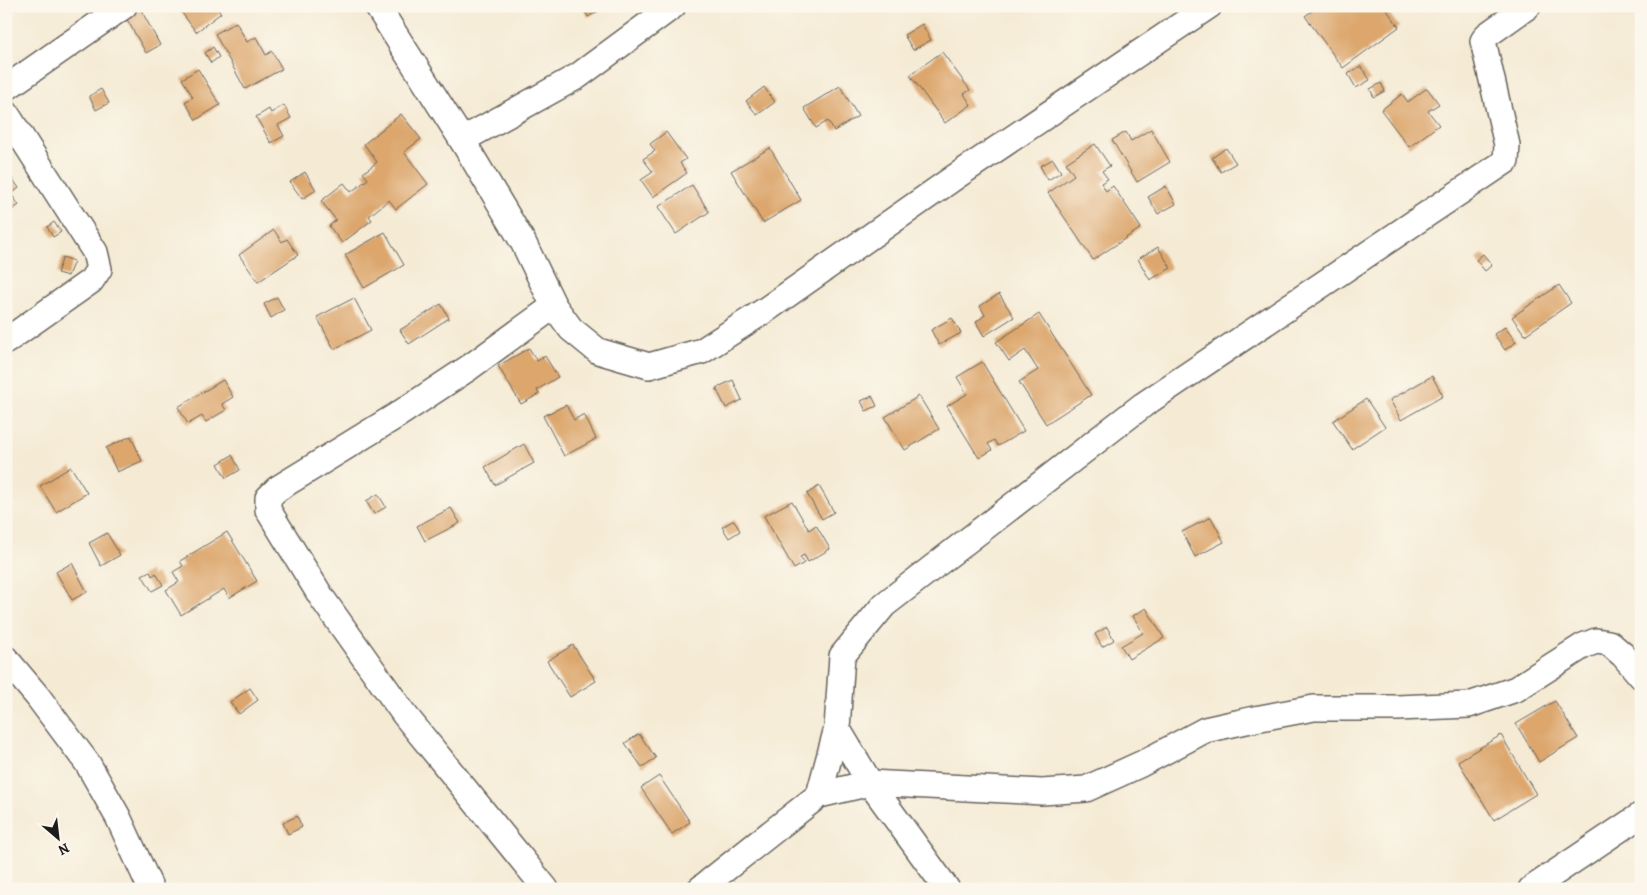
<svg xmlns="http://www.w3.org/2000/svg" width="1647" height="895" font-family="Alegreya,serif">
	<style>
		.building { fill: #dca66c }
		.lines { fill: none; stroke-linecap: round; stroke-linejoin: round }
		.street-casing { stroke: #68645d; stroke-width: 28 }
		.street { stroke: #fff; stroke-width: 25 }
	</style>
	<rect width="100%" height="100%" fill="#fbf7ec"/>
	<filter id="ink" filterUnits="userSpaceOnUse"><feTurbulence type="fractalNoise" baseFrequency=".02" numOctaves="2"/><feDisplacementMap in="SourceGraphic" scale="10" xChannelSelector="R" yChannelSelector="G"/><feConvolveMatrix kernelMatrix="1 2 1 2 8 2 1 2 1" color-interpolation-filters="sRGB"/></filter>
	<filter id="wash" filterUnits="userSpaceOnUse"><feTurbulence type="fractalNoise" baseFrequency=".0096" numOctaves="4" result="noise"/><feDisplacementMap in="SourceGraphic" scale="20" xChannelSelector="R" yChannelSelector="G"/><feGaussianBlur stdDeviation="1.12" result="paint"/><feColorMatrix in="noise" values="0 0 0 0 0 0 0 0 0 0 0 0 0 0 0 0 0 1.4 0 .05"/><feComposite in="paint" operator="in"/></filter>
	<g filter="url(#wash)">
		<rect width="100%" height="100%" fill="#f5ebd5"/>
		<g id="blocks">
			<g class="building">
				<polygon points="177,6 216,6 221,13 196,32"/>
				<polygon points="582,6 607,6 588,17"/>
				<polygon points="1319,6 1384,6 1399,27 1343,68 1305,16"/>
				<polygon points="140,8 160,45 146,53 125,16"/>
				<polygon points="236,22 247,42 256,37 266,55 272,51 282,69 245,89 215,34"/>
				<polygon points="922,24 931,40 913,50 904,35"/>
				<polygon points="213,47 219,57 211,63 205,53"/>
				<polygon points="942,52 970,90 964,94 971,105 945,123 910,75"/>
				<polygon points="1361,66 1370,80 1356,88 1348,74"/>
				<polygon points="198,69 220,105 196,120 185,102 193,97 182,79"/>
				<polygon points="1381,83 1385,91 1374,97 1370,89"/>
				<polygon points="840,86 858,116 834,131 828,121 816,128 804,108"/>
				<polygon points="764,87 775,102 757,115 746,101"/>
				<polygon points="1427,88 1439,104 1428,111 1439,125 1409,147 1381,110 1402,94 1408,102"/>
				<polygon points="101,89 109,103 96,110 89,96"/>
				<polygon points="284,105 291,118 278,125 284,136 271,143 256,117 269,109 271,113"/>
				<polygon points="401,114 421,139 404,152 428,184 396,209 389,200 369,216 372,220 342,243 329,226 336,220 321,201 344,183 351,192 368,179 363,173 377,162 364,144"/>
				<polygon points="1151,129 1170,162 1137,182 1112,140 1126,132 1131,141"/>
				<polygon points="666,132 686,159 680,163 687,173 653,197 641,180 653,172 643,159 655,151 650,144"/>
				<polygon points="1095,144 1110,166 1102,171 1108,179 1101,183 1106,191 1113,186 1141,228 1093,260 1048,193 1074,175 1066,163"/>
				<polygon points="770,148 801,200 763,223 731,171"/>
				<polygon points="1226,148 1236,163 1221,172 1212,158"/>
				<polygon points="1053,159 1061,172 1048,180 1040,166"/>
				<polygon points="6,170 19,188 11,194 19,205 6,214"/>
				<polygon points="305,172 316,190 302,199 290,182"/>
				<polygon points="692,185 709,212 676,234 658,207"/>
				<polygon points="1166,186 1176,204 1158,214 1148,197"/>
				<polygon points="54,222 61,232 53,237 47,227"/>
				<polygon points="274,230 282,242 287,239 298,255 258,282 239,255"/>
				<polygon points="385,232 404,265 364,288 345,255"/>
				<polygon points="1158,247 1171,268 1150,280 1138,259"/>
				<polygon points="1483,254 1492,265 1485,271 1476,260"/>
				<polygon points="63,257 74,261 68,276 57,273"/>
				<polygon points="1559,285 1571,303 1525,335 1512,317"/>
				<polygon points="999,294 1014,317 984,336 976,322 985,315 980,306"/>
				<polygon points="277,297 284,310 271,318 264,304"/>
				<polygon points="354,298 371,330 334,349 317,317"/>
				<polygon points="441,304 449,318 409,344 400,330"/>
				<polygon points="1039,314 1091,395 1046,424 1019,382 1038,370 1025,350 1009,361 996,342"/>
				<polygon points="952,318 961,333 939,345 931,330"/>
				<polygon points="1505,327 1516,342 1505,350 1494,334"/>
				<polygon points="529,348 537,361 545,356 558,377 537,390 539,394 521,404 498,366"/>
				<polygon points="982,362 1024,431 998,446 994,440 988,444 992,450 979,458 947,406 967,394 957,377"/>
				<polygon points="1432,376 1443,396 1401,420 1390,400"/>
				<polygon points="223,380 233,397 222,404 226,410 206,422 202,416 188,424 178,407"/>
				<polygon points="733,380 742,400 726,408 716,388"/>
				<polygon points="872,396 877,406 866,411 861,401"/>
				<polygon points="919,396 939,429 905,450 885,417"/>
				<polygon points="1366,399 1385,427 1352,449 1333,421"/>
				<polygon points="566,405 574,420 584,414 596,439 564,456 543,416"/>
				<polygon points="131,436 142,461 117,472 106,448"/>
				<polygon points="524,444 534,463 495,485 485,467"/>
				<polygon points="232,455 240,470 226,478 218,464"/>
				<polygon points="71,467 87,493 56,512 40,486"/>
				<polygon points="819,486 834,512 822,519 807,494"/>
				<polygon points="378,494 386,507 374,514 366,501"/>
				<polygon points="792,501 809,530 816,525 830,549 808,562 804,555 800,557 804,563 794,569 764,516"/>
				<polygon points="451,508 460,523 425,541 417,526"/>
				<polygon points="1211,517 1224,542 1195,557 1182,532"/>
				<polygon points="734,520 740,531 729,538 722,527"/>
				<polygon points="227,532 257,581 229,598 224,589 181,615 166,590 179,582 173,572 183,566 180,561"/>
				<polygon points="107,533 120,555 101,566 89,543"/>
				<polygon points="72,563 87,592 72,600 56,572"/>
				<polygon points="150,571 152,576 156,573 163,585 152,591 142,575"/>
				<polygon points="1146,608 1164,638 1129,659 1121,646 1143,633 1133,616"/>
				<polygon points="1107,627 1114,640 1102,647 1095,634"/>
				<polygon points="573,645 596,681 570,697 547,661"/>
				<polygon points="250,688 258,700 239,714 230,702"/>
				<polygon points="1555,701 1578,738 1539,762 1516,724"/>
				<polygon points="639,734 656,758 642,767 625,743"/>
				<polygon points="1501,735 1536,794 1494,820 1458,761"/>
				<polygon points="659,776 690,822 672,834 641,788"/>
				<polygon points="297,816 302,827 288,834 283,823"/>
			</g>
		</g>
	</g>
	<g filter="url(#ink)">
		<use href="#blocks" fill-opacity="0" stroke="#68645d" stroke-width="1"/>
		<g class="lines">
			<g class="street-casing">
				<g id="street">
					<polyline points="377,6 462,140 523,242 554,306 571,329 598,351 649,366 702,351 767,309 955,177 1209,6"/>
					<polyline points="6,88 124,6"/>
					<polyline points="6,113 95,252 99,269 91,281 6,341"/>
					<polyline points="462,140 578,76 673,6"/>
					<polyline points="6,659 38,697 88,764 118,817 151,889"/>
					<polyline points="837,728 870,783 947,889"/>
					<polyline points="819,795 837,728 842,656 884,605 1143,405 1506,161 1507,145 1483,41 1487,35 1528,6"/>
					<polyline points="546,889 404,714 322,598 268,510 268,498 277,489 396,416 470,367 554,306"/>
					<polyline points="700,889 819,795 870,783 1042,792 1086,789 1141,764 1205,730 1255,719 1314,708 1397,708 1469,705 1516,689 1583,646 1596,641 1609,643 1623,655 1641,676"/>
					<polyline points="1531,889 1641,815"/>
				</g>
			</g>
			<use href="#street" class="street"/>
		</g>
	</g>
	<rect width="1647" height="895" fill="none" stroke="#fbf7ec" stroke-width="25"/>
	<g transform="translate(58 838) rotate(152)" stroke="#fbf7ec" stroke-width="4" paint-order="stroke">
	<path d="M0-4L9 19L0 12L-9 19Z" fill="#1c1c1c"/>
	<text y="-8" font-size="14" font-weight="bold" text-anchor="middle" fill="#1c1c1c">N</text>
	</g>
</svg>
